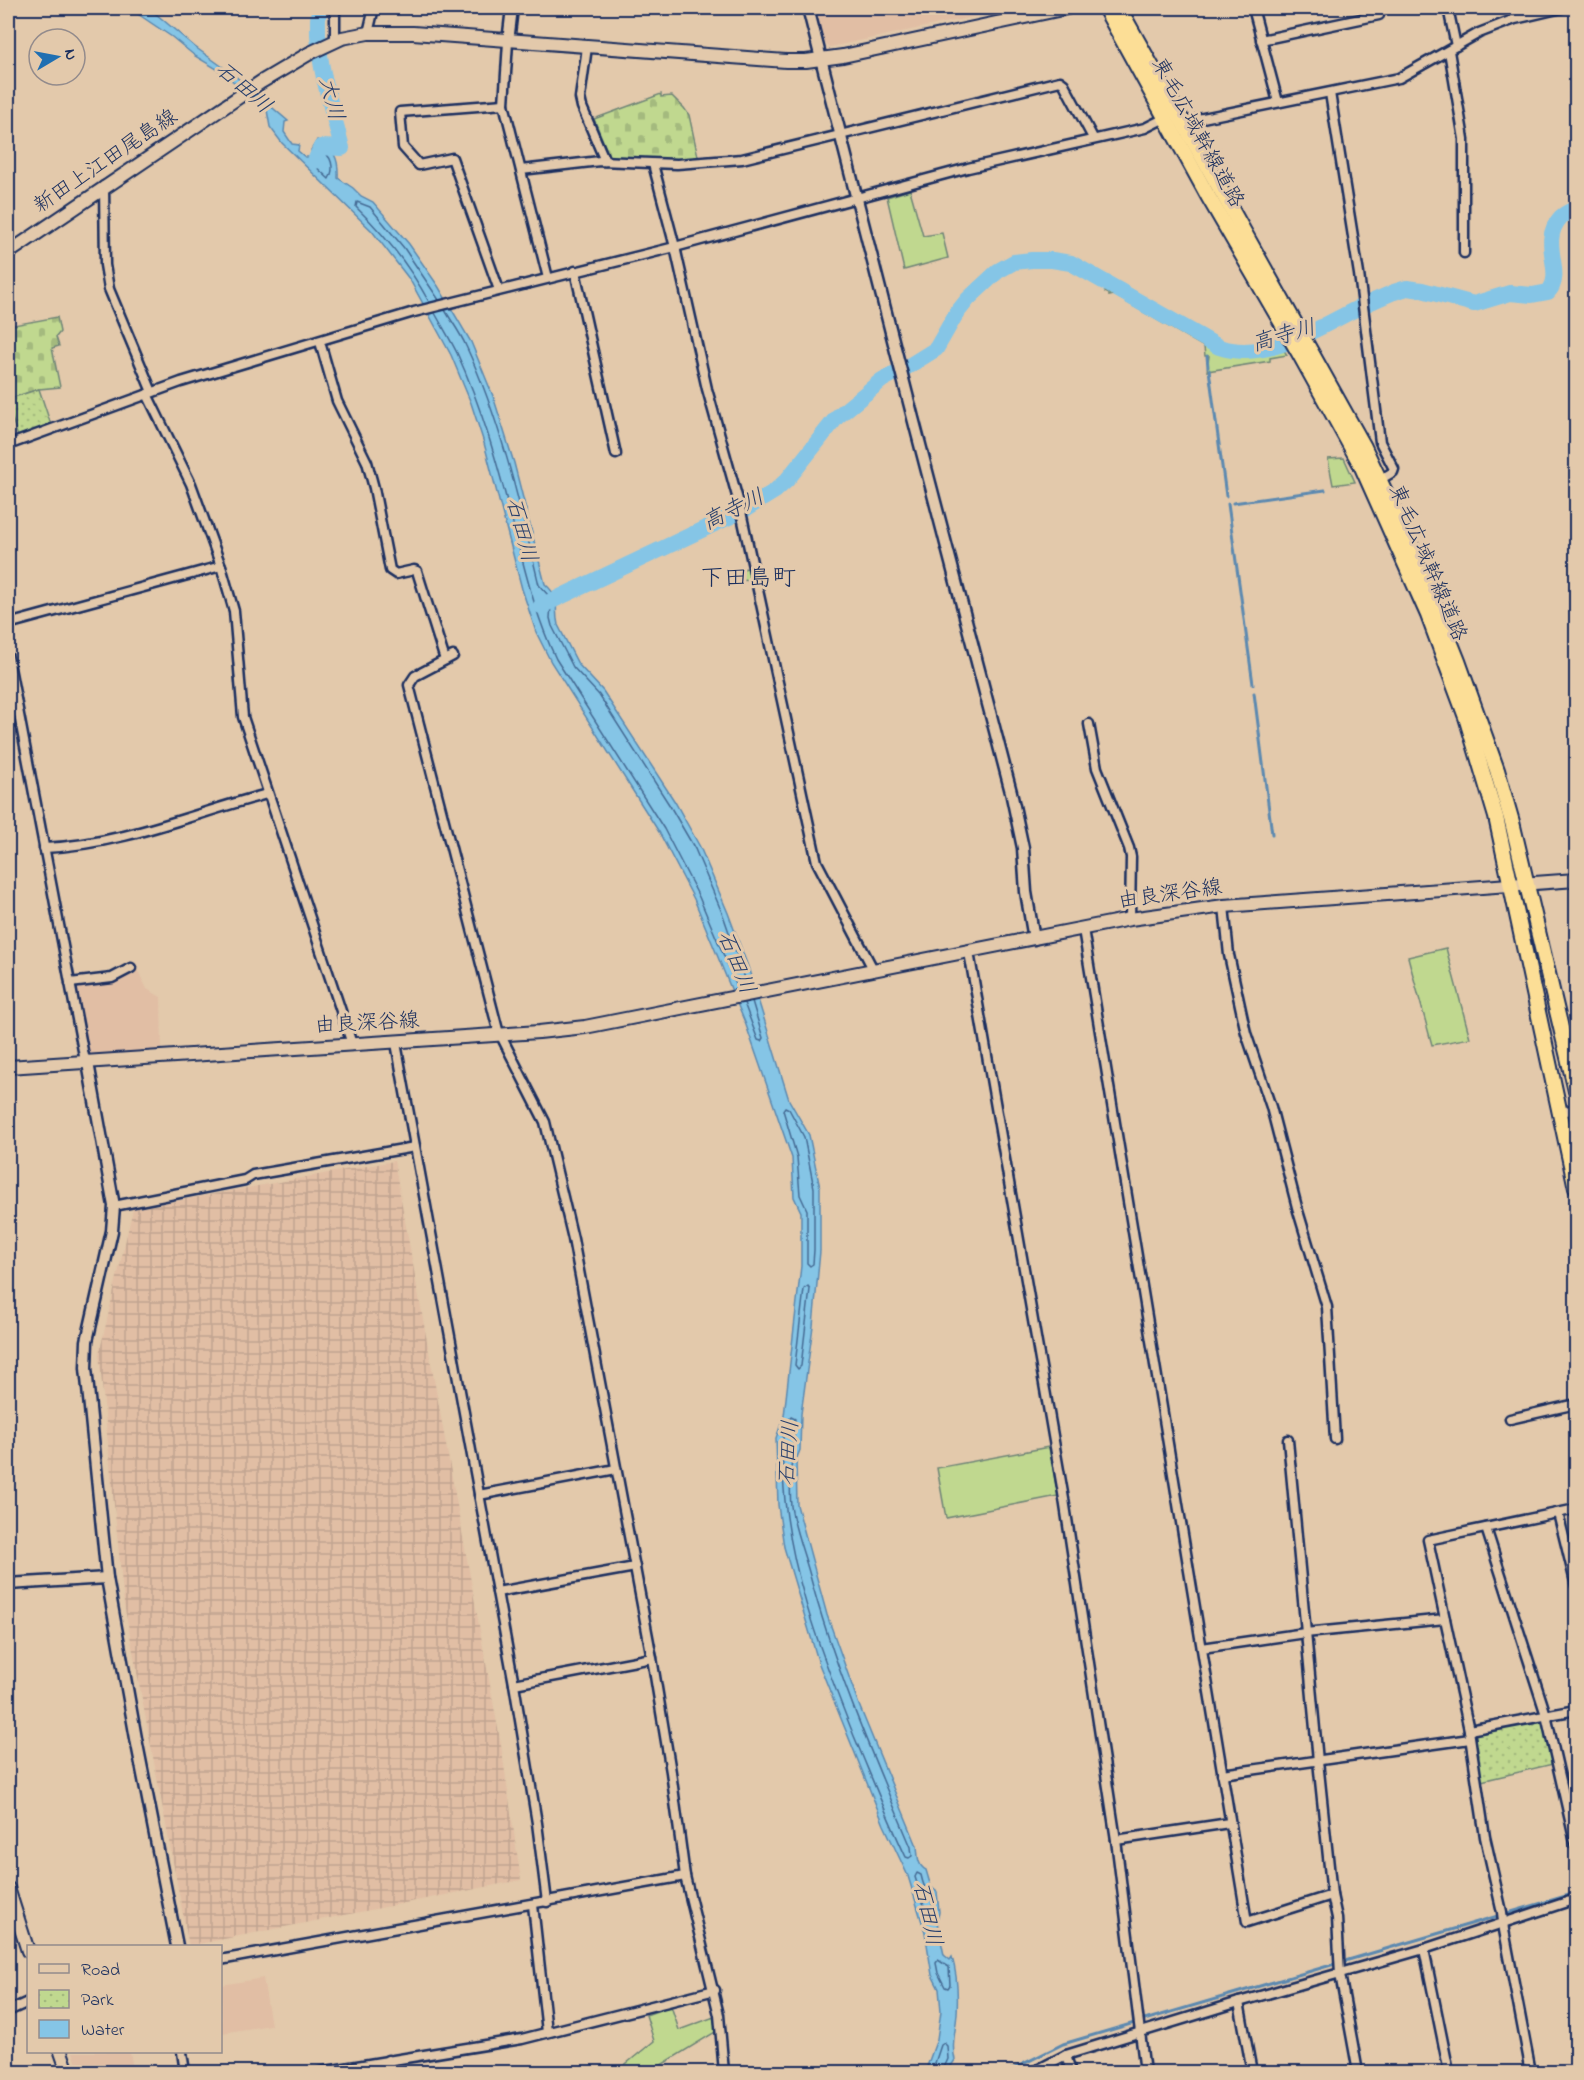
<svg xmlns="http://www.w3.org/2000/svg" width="1584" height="2080" font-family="'Indie Flower','Klee One',sans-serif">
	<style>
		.built { fill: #e1bea4 }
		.industrial { fill: url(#industrial-grid) }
		.grass { fill: #c0d88f; stroke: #6e8476; stroke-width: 1.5 }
		.cemetery { fill: url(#cemetery-stones); stroke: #6e8476; stroke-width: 1.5 }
		.park { fill: url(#park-dots); stroke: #6e8476; stroke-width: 1.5 }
		.water { fill: #85c5e6; stroke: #5b89b0; stroke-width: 1.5 }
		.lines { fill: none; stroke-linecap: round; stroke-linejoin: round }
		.shore { stroke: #456b94; stroke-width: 1.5 }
		.stream { stroke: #5b89b0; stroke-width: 3 }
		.river { stroke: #85c5e6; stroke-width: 16 }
		.minor-casing { stroke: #1b2f5e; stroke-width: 13 }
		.tertiary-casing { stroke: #1b2f5e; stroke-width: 15 }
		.secondary-casing { stroke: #1b2f5e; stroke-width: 16 }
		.trunk-casing { stroke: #1b2f5e; stroke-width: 18 }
		.minor { stroke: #e3c9ab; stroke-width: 8 }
		.tertiary { stroke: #e3c9ab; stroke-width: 10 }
		.secondary { stroke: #e3c9ab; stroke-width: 12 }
		.trunk { stroke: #fcde96; stroke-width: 14 }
		.labels { text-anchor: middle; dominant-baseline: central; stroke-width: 6; stroke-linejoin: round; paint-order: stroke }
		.street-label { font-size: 21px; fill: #1b2f5e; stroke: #e3c9ab }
		.water-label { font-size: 22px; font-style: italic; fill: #263e6c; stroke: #e3c9ab }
		.quarter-label { font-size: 24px; fill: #1b2f5e; stroke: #e3c9ab }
	</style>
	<defs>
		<pattern id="industrial-grid" width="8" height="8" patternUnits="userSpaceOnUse" patternTransform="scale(1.5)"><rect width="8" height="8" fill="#e1bea4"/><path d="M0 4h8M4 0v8" fill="none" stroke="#c0a490"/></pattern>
		<pattern id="cemetery-stones" width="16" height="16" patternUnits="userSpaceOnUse" patternTransform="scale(1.5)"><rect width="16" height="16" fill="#c0d88f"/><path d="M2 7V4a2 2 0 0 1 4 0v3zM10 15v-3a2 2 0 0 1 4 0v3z" fill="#a4ba7e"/></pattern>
		<pattern id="park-dots" width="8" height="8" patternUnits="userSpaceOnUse" patternTransform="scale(1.5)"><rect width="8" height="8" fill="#c0d88f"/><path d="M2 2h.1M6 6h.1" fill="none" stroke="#a4ba7e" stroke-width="1.8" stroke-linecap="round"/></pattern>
	</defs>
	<rect width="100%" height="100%" fill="#e3c9ab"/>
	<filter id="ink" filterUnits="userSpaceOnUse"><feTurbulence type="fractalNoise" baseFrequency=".0167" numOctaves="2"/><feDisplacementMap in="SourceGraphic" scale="12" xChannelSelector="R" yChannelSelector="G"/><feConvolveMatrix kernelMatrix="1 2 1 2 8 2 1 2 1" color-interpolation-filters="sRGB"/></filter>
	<g filter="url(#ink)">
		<g class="built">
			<polygon points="815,8 1015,8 830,47 824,43"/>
			<polygon points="137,969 147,989 161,997 162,1053 92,1057 87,1052 74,986 115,980"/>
			<polygon points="263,1978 271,2025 222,2033 221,1985"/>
			<polygon points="73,2052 130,2052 133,2069 116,2072 79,2072"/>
		</g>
		<polygon class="industrial" points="394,1161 501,1745 521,1880 189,1946 124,1604 99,1354 133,1209"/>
		<g class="grass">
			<polygon points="910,190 923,236 942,233 948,258 904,270 887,197"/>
			<path d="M1106 287 1221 352C1240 358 1264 355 1282 347L1287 355 1270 358V361L1207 371 1209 356H1205L1204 347 1114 295 1109 296V294L1105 292Z"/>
			<polygon points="1344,458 1355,482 1333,485 1328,459"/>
			<polygon points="1446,948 1470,1038 1432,1045 1408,957"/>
			<polygon points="1049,1447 1058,1496 946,1518 937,1468"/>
			<polygon points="671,2006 679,2030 714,2017 717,2031 650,2072 616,2072 654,2041 646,2015"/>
		</g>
		<g class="cemetery">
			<polygon points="661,94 661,97 672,96 684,108 689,115 699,161 610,158 594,119"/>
			<polygon points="57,317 60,332 56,337 59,346 52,348 60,387 39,389 8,399 8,326"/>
			<polygon points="749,568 752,580 733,581 731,570"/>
		</g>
		<g class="park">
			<polygon points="39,389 52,428 19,440 8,406 8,399"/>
			<polygon points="1546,1715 1557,1763 1477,1782 1469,1730"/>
		</g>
		<path class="water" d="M129 8H149L195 47 234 75 288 121 285 122 284 132 292 144 299 145 298 151 305 157H312L311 150 317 140C334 151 339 156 338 178L353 188 361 196 373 202 409 244 438 286 471 342 493 396 514 463 545 584C563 600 553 606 558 625L578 664 603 691 675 802 700 847 728 913 748 967 789 1100 809 1135 820 1188V1251L813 1326 801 1414 800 1450 796 1460 797 1505 827 1615 859 1705 917 1846C918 1854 917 1866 926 1870L931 1887 937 1892 939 1912 937 1922 944 1955 950 1960 952 1957C957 1974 958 1996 957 2013 956 2029 951 2044 955 2060L947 2072H925L937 2039 941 2011 939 1989 932 1975 925 1932 908 1876 884 1825 819 1664 784 1547 778 1505 776 1438 784 1416 801 1266V1212L794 1197 792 1158 746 1025 694 899 659 832 551 662 536 632 522 589 484 443 471 403 451 355 410 280 372 231 282 143 270 127 267 110 222 72 195 56 172 37Z"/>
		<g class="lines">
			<g class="shore">
				<path d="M320 150C332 155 335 168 329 179L314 165Z"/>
				<path d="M429 302C410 267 385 235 356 207L357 202 370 207 404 248 439 300"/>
				<path d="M445 310C452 322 461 334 466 346 501 421 520 505 539 585L548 595 551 605 550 618 552 626 573 667 599 695 670 806 695 849 723 915 748 987"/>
				<path d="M435 313C442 326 450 339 457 353 482 407 498 466 513 524 525 570 535 615 556 659L664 829 699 897 738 989"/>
				<polyline points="744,1003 758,1040 761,1041 763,1038 752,1001"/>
				<polygon points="785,1107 789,1109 804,1137 814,1188 814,1250 813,1264 810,1266 807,1263 807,1210 800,1195 797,1157 783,1110"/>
				<polygon points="808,1286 810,1289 801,1366 798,1369 795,1365 804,1289"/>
				<path d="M791 1417 795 1419C794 1448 788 1477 791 1506 794 1528 803 1551 809 1572 834 1667 873 1757 911 1847L912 1856 909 1858 906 1857C887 1817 871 1776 854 1736 820 1651 785 1561 783 1469 782 1451 780 1431 791 1417Z"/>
				<path d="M917 1873 921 1875C922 1879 923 1885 926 1889 931 1898 936 1907 930 1917L927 1915 915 1877Z"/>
				<polygon points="938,1960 949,1967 950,1985 948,1988 945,1987 938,1973 936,1963"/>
				<polyline points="932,2072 941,2045 944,2043 947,2046 948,2059 942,2072"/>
			</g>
			<g class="stream">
				<polyline points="1207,356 1208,367"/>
				<polyline points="1209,370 1226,496"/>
				<polyline points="1233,503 1325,490"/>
				<polyline points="1228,504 1253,684"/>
				<polyline points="1254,693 1272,834"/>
				<polyline points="1007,2072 1063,2044 1576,1893"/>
			</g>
			<g class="river">
				<path d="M315 161 321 147 342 148C331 103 313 54 319 8"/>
				<path d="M907 367 936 349 956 314 968 299 998 271 1014 262 1032 260H1052L1071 263 1219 347C1264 362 1313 331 1352 311 1366 304 1380 298 1394 292L1407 288 1422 290 1474 304 1510 293 1532 295 1548 292C1566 273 1538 243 1560 218 1564 213 1571 211 1576 208"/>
				<polyline points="541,606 746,509 775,491 787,480 837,417 882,380 895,373"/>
			</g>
			<g class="minor-casing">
				<g id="minor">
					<polyline points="1023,8 1027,16"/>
					<polyline points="1253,8 1278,102"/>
					<polyline points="1448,8 1456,46"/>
					<polyline points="368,33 374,8"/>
					<polyline points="1261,40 1379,15"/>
					<polyline points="335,41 335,8"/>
					<polyline points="508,42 504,104 548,278"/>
					<polyline points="587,47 580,98 582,107 605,161"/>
					<polyline points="1449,51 1464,139 1464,253"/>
					<polyline points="1330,93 1359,274 1380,442 1394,469 1393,472 1381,479"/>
					<polyline points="1183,125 1193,120 1399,78 1479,33 1515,19 1562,8"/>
					<polyline points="653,164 675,247 707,389 740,507 817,862 873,969"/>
					<polyline points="521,170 600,161 677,164 742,159 1060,81 1064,84 1093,138"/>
					<polyline points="104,186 105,265 109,289 152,392"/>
					<polyline points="575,271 616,454"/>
					<polyline points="499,290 452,158 419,165 403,147 400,112 504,104"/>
					<polyline points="320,342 337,401 367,462 374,488 390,570 396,574 414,570 417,571 445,660"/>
					<polyline points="147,394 191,484 221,566 234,611 243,717 352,1044"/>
					<polyline points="8,445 181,382 414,312 675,247 968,168 1145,128 1165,118"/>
					<polyline points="8,624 221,566"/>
					<polyline points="453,656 415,676 409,685 498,1030 545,1122 573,1239 652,1658 671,1772 685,1876 719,2015 724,2072"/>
					<polyline points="8,657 84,1056 88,1063"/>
					<polyline points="1089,724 1097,768 1129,848 1131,857 1130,919"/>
					<path d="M44 848C125 844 191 814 267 794"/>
					<polyline points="1224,906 1229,955 1246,1033 1271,1107 1298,1211 1327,1307 1335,1439"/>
					<polyline points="1083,929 1247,1922 1332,1895"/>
					<polyline points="969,952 1064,1499 1116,1840 1145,2072"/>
					<polyline points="70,983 112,978 131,968"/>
					<polyline points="396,1043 514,1684 537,1823 547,1902"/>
					<polyline points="1561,1112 1576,1109"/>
					<polyline points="114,1206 245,1180 253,1175 415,1147"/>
					<polyline points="1510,1419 1576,1404"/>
					<polyline points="1288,1440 1318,1761 1332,1895 1337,1918 1340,1974 1358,2072"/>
					<polyline points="479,1495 616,1469"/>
					<polyline points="1558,1513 1576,1586"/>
					<polyline points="1486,1528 1546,1715 1576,1847"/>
					<polyline points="497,1592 635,1567"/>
					<polyline points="1202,1648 1305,1633 1445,1619"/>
					<polyline points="514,1684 652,1658"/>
					<polyline points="1469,1730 1576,1710"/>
					<polyline points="1222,1774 1470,1739"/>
					<polyline points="1116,1840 1229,1823"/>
					<polyline points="533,1905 547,2032"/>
					<polyline points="1424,1949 1449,2072"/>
					<polyline points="220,1960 685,1876"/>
					<polyline points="1239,2002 1252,2072"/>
					<polyline points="8,2011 28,2002"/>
					<polyline points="182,2052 185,2072"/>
					<polyline points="1066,2055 1071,2072"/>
					<polyline points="388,2060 391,2072"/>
					<polyline points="320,2072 522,2039 715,1990"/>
					<polyline points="1033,2072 1066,2055 1239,2002 1424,1949 1576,1899"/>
					<polyline points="1531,2072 1504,1930 1502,1912 1485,1837 1469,1730 1428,1540 1576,1509"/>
				</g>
			</g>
			<g class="tertiary-casing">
				<g id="tertiary">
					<polyline points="808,8 913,418 1011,792 1023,848 1026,892 1034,939"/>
					<polyline points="508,42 512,8"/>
					<polyline points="88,1063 114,1206 112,1231 87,1341 86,1368 107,1578 137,1744 177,1946"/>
					<polyline points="8,1584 107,1578"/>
				</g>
			</g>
			<g class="secondary-casing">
				<g id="secondary">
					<polyline points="8,253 261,82 310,53 342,38 368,33 413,33 786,61 806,61 843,56 1067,8"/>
					<polyline points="8,1067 539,1032 585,1027 1130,919 1224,906 1576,880"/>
					<polyline points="8,1888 28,1951"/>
					<polyline points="61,2052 68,2072"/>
				</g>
			</g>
			<g class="trunk-casing">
				<g id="trunk">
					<polyline points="1105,8 1208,196 1299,353 1361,465 1428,615 1466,717 1496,817 1576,1188"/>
					<polyline points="1119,8 1364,447 1420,566 1458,661 1497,770 1512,822 1576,1091"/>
				</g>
			</g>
			<use href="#minor" class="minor"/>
			<use href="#tertiary" class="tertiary"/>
			<use href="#secondary" class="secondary"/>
			<use href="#trunk" class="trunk"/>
		</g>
	</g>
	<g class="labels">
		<g class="street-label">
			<text transform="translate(1197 133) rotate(61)">東毛広域幹線道路</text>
			<text transform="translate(106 162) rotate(-34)">新田上江田尾島線</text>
			<text transform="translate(1427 563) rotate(67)">東毛広域幹線道路</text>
			<text transform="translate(1170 895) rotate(-8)">由良深谷線</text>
			<text transform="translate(367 1024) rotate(-3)">由良深谷線</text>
		</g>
		<g class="water-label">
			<text transform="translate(243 89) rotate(41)">石田川</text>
			<text transform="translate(330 99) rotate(76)">大川</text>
			<text transform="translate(1284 337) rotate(-16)">高寺川</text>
			<text transform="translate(734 511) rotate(-26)">高寺川</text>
			<text transform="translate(520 530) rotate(75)">石田川</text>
			<text transform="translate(735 963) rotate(68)">石田川</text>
			<text transform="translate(790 1453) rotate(-86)">石田川</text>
			<text transform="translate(926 1914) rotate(77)">石田川</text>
		</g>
		<g class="quarter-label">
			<text x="748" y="579">下田島町</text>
		</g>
	</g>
	<rect width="1584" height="2080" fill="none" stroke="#e3c9ab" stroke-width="30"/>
	<rect x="15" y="15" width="1554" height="2050" fill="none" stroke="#1b2f5e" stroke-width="2" filter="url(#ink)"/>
	<rect x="27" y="1945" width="195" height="108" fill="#e3c9ab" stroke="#938b8c" stroke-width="1.5"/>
	<rect x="39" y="1964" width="30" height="9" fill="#e3c9ab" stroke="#938b8c" stroke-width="1.5"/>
	<text x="81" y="1975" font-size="18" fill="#1b2f5e">Road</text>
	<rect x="39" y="1990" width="30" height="18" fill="url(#park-dots)" stroke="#938b8c" stroke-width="1.5"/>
	<text x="81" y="2005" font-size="18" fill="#1b2f5e">Park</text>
	<rect x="39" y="2020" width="30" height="18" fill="#85c5e6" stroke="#938b8c" stroke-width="1.5"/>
	<text x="81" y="2035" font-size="18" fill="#1b2f5e">Water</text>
	<g transform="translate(57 57) rotate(80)"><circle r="28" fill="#e3c9ab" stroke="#938b8c" stroke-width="1.5"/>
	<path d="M0-4.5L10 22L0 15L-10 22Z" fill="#1f6fb2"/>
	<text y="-9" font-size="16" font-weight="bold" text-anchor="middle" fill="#1b2f5e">N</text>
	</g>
</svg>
